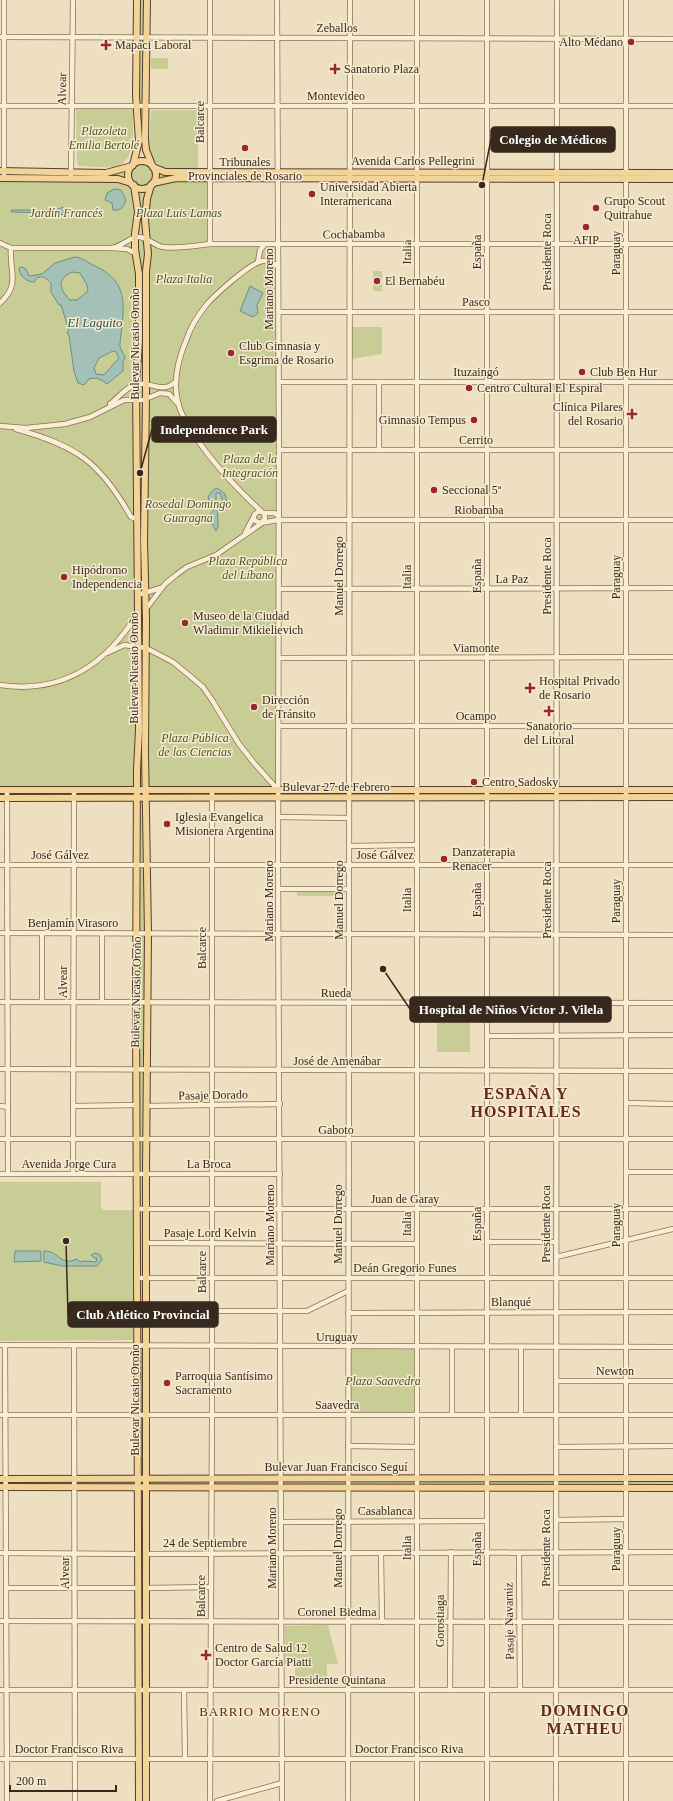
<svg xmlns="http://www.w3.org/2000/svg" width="673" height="1801" font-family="Georgia,serif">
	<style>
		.green { fill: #c8cc95 }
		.water { fill: #a4c1b7; stroke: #6b8f84; fill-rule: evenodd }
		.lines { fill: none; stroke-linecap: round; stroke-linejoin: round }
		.minor-casing { stroke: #887058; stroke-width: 6 }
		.major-casing { stroke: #563e2d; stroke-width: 8 }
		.minor { stroke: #f9edd4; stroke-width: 4.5 }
		.major { stroke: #f2d398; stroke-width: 6 }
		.poi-dot { fill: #98282d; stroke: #f6ead1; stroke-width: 1.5 }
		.labels { text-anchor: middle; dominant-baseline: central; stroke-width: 3; stroke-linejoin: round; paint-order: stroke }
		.street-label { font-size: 12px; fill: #37291d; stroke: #f6ead1 }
		.poi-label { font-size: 12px; fill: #37291d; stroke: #f6ead1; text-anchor: start }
		.park-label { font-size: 12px; font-style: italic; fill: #4a5423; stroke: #f6ead1 }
		.water-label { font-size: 13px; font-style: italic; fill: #2c5753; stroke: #f6ead1 }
		.neighbourhood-label { font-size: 13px; letter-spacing: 1px; fill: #65281c; stroke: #f6ead1 }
		.district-label { font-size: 16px; font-weight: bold; letter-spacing: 1px; fill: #65281c; stroke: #f6ead1 }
		.leader { fill: none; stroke: #37291d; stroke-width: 1.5 }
		.callout-dot { fill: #37291d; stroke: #f6ead1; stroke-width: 1.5 }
		.callout { fill: #37291d; stroke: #37291d; stroke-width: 1.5 }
		.callout-label { font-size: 13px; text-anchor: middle; font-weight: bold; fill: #fff }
	</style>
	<rect width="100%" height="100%" fill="#eedfc1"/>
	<g class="green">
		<polygon points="137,0 147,0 146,106 137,105"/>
		<rect x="151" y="58" width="17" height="11"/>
		<path d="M133 109C132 127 138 159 117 166 109 169 89 166 79 166L77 163 76 109Z"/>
		<polygon points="151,110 198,110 198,170 166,169 152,160 149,146"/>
		<polygon points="140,161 149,163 160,170 673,173 673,179 210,179 210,244 279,245 279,791 0,790 0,171 106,173"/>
		<rect x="373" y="271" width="9" height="20"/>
		<polygon points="352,327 382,327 382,354 352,359"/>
		<polygon points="137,798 145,798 146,1479 673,1478 673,1488 146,1487 146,1801 139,1801 138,1487 0,1487 0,1479 138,1479"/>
		<rect x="297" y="891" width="44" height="5"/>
		<rect x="437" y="1005" width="33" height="47"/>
		<polygon points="0,1182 101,1182 101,1208 103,1210 133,1210 133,1340 0,1341"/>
		<rect x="348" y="1347" width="69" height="68"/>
		<polygon points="328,1625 338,1664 327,1664 327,1684 295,1685 295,1664 285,1664 285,1626"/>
	</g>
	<g class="water">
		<path d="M114 189 121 190 126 200C124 207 121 211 113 210L112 203 105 200 107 193Z"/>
		<polygon points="63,207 64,215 56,213 11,212 12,210 56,210"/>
		<path d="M75 257C83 258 88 263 95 266 132 283 123 310 120 344 119 349 124 353 125 358L123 362V371L107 384C101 379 97 377 89 379L84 385 78 383 74 371 69 336 67 332 69 331 61 305H59L51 292V283C47 279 44 276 38 277L34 282C26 282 19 275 19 268L22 267 26 269 29 276 42 274 55 263ZM72 272 80 273 87 285 88 291 77 300H70C59 289 57 279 72 272ZM113 351 116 352 119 358 104 375 96 374 94 368 99 358Z"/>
		<polygon points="250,286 263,293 257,305 258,313 253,317 240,311"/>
		<path d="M217 488 225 494 228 506 225 508 220 493H216V502L219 506C215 517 221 524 216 531L208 517 214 510 210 505 208 497 213 490Z"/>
		<polygon points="15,1251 41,1251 41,1261 14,1262"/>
		<path d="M44 1251C60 1251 60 1267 77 1259L80 1262 84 1261 96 1262 97 1258H94L91 1255 95 1253 100 1255 102 1260 97 1266H62L44 1262Z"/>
	</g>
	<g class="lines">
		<g class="minor-casing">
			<g id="minor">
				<polyline points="277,0 279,450 278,865 282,1801"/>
				<polyline points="487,0 487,1801"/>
				<polyline points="0,37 673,39"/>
				<polyline points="0,106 673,106"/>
				<polyline points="4,174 4,0"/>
				<polyline points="71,175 73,0"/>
				<polyline points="0,243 11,248 112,248 127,249 135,253"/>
				<polyline points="210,244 210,0"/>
				<path d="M112 248C122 246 131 237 137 237 147 236 154 246 163 247 178 249 195 246 210 244H673"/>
				<polyline points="258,262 260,250 264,245"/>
				<path d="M0 303C21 284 9 272 11 248"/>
				<polyline points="279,312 673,312"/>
				<polyline points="279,382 673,382"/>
				<polyline points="379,382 379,450"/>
				<path d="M110 404C118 398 127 386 137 384 152 381 163 395 176 381"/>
				<polyline points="0,426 26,428 65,424 90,417 124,400 143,400 160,393 169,394 177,403"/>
				<path d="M16 429C77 446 100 462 131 517L137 519"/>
				<polyline points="279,450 673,450"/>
				<path d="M261 511C234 486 209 460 190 428 186 421 181 414 179 406 172 384 178 359 187 338 191 326 199 314 207 304 216 294 249 264 262 261 268 260 274 263 278 267"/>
				<polyline points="264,513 274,513 279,516"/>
				<polyline points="262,522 265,518 264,513 259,511 254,515 254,520 260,523 278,520 673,520"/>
				<polyline points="245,533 253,518"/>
				<polyline points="279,589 673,588"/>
				<polyline points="137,595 161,588"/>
				<polyline points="146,609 165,584 176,575 187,567 216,555 262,523"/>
				<polyline points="107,653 124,645 146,648 173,662 190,676 203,687 212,700 239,744 254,763 279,791"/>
				<polyline points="279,658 673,657"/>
				<path d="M0 685C61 694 106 665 137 614"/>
				<polyline points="279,726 673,726"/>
				<polyline points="7,790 8,1174"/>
				<polyline points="279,817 349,818"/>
				<polyline points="349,846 417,845"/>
				<polyline points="0,865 673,865"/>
				<polyline points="278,889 349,889"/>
				<polyline points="0,933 673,935"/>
				<polyline points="42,933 42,1002"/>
				<polyline points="0,1002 673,1003"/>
				<polyline points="102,1002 102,933"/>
				<polyline points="487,1036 673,1035"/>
				<polyline points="0,1069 673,1071"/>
				<polyline points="626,1103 673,1104"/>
				<polyline points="0,1106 8,1107"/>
				<polyline points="73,1106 137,1105"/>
				<polyline points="146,1106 280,1104"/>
				<polyline points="0,1139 673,1139"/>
				<polyline points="626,1172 673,1172"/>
				<polyline points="0,1174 280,1174"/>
				<polyline points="73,1174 74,790"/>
				<polyline points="137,1209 673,1209"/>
				<polyline points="487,1242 556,1242"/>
				<polyline points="146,1243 417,1244"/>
				<polyline points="556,1257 673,1229"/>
				<polyline points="137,1278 673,1278"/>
				<polyline points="146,1311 307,1311 348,1291"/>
				<polyline points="348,1313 673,1312"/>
				<polyline points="0,1345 673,1347"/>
				<polyline points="5,1345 7,1801"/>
				<polyline points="74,1345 75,1801"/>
				<polyline points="556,1381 673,1381"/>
				<polyline points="0,1415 673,1415"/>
				<polyline points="452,1415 452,1347"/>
				<polyline points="521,1415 521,1347"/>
				<polyline points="348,1446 417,1447"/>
				<polyline points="556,1447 673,1446"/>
				<polyline points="556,1520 625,1519"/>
				<polyline points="282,1522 487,1521"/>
				<polyline points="0,1553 138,1554"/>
				<polyline points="381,1553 382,1622"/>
				<polyline points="519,1553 520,1690"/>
				<polyline points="146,1554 673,1552"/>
				<polyline points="6,1588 138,1588"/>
				<polyline points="146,1588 211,1587"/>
				<polyline points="556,1588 673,1588"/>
				<polyline points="0,1621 673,1622"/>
				<polyline points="0,1690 673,1690"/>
				<polyline points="184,1690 185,1759"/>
				<polyline points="450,1690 451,1552"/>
				<polyline points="0,1759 139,1759"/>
				<polyline points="146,1759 673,1759"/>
				<polyline points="210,1801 212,1415 212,791"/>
				<polyline points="217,1801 282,1783"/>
				<polyline points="348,1801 350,0"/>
				<polyline points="417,1801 417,0"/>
				<polyline points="556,1801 557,0"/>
				<polyline points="626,1801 626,0"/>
			</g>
		</g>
		<g class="major-casing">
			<g id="major">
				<polyline points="147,0 145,140 146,150 152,165"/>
				<circle cx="142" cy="175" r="14"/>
				<polyline points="133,165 139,141 136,96 137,0"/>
				<polyline points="153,167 165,172 174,172 673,173"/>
				<polyline points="0,171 106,173 132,166"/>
				<polyline points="0,178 118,179 131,183"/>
				<polyline points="153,183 176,178 673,179"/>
				<polyline points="134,185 138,212 135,233 135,249 139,274 139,342 136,384 139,730 137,770 136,1003 139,1801"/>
				<polyline points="0,790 673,790"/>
				<polyline points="0,798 673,797"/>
				<polyline points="0,1479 673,1478"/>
				<polyline points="0,1487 673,1488"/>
				<polyline points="146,1801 146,1174 148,934 145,752 146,619 144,540 146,398 146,271 148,254 145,220 147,199 151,185"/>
			</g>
		</g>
		<use href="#minor" class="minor"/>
		<use href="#major" class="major"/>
	</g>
	<g class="poi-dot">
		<circle cx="631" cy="42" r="4"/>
		<path d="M104 39h4v4h4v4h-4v4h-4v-4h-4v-4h4z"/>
		<path d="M333 63h4v4h4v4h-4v4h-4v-4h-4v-4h4z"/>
		<circle cx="245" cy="148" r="4"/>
		<circle cx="312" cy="194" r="4"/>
		<circle cx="596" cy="208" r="4"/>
		<circle cx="586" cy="227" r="4"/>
		<circle cx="377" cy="281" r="4"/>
		<circle cx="231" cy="353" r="4"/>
		<circle cx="582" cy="372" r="4"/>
		<circle cx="469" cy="388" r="4"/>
		<path d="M630 408h4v4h4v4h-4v4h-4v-4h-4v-4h4z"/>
		<circle cx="474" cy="420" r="4"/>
		<circle cx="434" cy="490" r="4"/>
		<circle cx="64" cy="577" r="4"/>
		<circle cx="185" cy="623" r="4"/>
		<path d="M528 682h4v4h4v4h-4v4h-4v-4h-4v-4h4z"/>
		<circle cx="254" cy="707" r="4"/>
		<path d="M547 705h4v4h4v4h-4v4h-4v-4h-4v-4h4z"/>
		<circle cx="474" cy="782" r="4"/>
		<circle cx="167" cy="824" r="4"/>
		<circle cx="444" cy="859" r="4"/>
		<circle cx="167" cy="1383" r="4"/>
		<path d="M204 1649h4v4h4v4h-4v4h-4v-4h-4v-4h4z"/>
	</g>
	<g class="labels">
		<g class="street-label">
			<text x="337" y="28">Zeballos</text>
			<text transform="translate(62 89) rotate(-89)">Alvear</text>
			<text x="336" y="96">Montevideo</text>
			<text transform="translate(200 122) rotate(-90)">Balcarce</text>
			<text x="413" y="161">Avenida Carlos Pellegrini</text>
			<text transform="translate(354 234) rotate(-1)">Cochabamba</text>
			<text transform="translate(407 252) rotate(-89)">Italia</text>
			<text transform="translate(477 252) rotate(-90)">España</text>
			<text transform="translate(547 252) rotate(-90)">Presidente Roca</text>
			<text transform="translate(616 253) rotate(-90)">Paraguay</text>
			<text transform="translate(269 289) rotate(-90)">Mariano Moreno</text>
			<text x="476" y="302">Pasco</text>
			<text transform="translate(135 344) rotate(-90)">Bulevar Nicasio Oroño</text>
			<text x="476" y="372">Ituzaingó</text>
			<text x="476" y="440">Cerrito</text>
			<text x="479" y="510">Riobamba</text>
			<text transform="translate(339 576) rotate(-90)">Manuel Dorrego</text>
			<text transform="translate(477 576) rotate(-90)">España</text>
			<text transform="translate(547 576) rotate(-90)">Presidente Roca</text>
			<text transform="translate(407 577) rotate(-90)">Italia</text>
			<text transform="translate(616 577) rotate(-90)">Paraguay</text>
			<text x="512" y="579">La Paz</text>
			<text x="476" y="648">Viamonte</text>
			<text transform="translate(134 668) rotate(-90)">Bulevar Nicasio Oroño</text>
			<text x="476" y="716">Ocampo</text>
			<text x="336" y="787">Bulevar 27 de Febrero</text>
			<text x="60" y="855">José Gálvez</text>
			<text x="385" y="855">José Gálvez</text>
			<text transform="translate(339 900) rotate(-90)">Manuel Dorrego</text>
			<text transform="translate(407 900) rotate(-90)">Italia</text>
			<text transform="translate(477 900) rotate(-90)">España</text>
			<text transform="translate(547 900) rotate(-90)">Presidente Roca</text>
			<text transform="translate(269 901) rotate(-90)">Mariano Moreno</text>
			<text transform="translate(616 901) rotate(-90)">Paraguay</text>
			<text x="73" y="923">Benjamín Virasoro</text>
			<text transform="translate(202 948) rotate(-90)">Balcarce</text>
			<text transform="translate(63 982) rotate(-90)">Alvear</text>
			<text transform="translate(136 992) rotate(-89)">Bulevar Nicasio Oroño</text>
			<text x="336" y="993">Rueda</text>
			<text x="337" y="1061">José de Amenábar</text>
			<text transform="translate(213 1095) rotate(-1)">Pasaje Dorado</text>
			<text x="336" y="1130">Gaboto</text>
			<text x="69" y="1164">Avenida Jorge Cura</text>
			<text x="209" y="1164">La Broca</text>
			<text x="405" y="1199">Juan de Garay</text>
			<text transform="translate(338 1224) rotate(-90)">Manuel Dorrego</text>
			<text transform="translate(407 1224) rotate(-90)">Italia</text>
			<text transform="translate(477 1224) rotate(-90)">España</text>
			<text transform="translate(546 1224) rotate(-90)">Presidente Roca</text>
			<text transform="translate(270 1225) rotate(-90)">Mariano Moreno</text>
			<text transform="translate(616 1225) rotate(-90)">Paraguay</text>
			<text x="210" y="1233">Pasaje Lord Kelvin</text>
			<text x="405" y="1268">Deán Gregorio Funes</text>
			<text transform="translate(202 1272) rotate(-90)">Balcarce</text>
			<text x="511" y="1302">Blanqué</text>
			<text x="337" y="1337">Uruguay</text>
			<text x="615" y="1371">Newton</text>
			<text transform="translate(135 1400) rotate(-90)">Bulevar Nicasio Oroño</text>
			<text x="337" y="1405">Saavedra</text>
			<text x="336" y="1467">Bulevar Juan Francisco Seguí</text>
			<text x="385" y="1511">Casablanca</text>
			<text x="205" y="1543">24 de Septiembre</text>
			<text transform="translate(272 1548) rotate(-90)">Mariano Moreno</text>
			<text transform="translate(338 1548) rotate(-90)">Manuel Dorrego</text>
			<text transform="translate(407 1548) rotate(-90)">Italia</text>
			<text transform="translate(546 1548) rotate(-90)">Presidente Roca</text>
			<text transform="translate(477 1549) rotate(-90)">España</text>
			<text transform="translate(616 1549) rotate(-90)">Paraguay</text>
			<text transform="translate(65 1573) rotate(-90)">Alvear</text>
			<text transform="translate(201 1596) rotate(-90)">Balcarce</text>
			<text x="337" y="1612">Coronel Biedma</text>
			<text transform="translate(440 1621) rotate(-90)">Gorostiaga</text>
			<text transform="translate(509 1621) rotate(-91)">Pasaje Navarniz</text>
			<text x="337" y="1680">Presidente Quintana</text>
			<text x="69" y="1749">Doctor Francisco Riva</text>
			<text x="409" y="1749">Doctor Francisco Riva</text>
		</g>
		<g class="poi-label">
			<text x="623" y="42" text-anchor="end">Alto Médano</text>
			<text x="115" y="45">Mapaci Laboral</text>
			<text x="344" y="69">Sanatorio Plaza</text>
			<text x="245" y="162" text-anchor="middle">Tribunales<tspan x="245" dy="14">Provinciales de Rosario</tspan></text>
			<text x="320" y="187">Universidad Abierta<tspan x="320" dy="14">Interamericana</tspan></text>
			<text x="604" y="201">Grupo Scout<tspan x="604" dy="14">Quitrahue</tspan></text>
			<text x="586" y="240" text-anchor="middle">AFIP</text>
			<text x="385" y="281">El Bernabéu</text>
			<text x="239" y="346">Club Gimnasia y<tspan x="239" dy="14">Esgrima de Rosario</tspan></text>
			<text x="590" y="372">Club Ben Hur</text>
			<text x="477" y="388">Centro Cultural El Espiral</text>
			<text x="623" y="407" text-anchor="end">Clínica Pilares<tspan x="623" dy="14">del Rosario</tspan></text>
			<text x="466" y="420" text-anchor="end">Gimnasio Tempus</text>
			<text x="442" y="490">Seccional 5ª</text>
			<text x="72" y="570">Hipódromo<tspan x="72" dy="14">Independencia</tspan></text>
			<text x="193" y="616">Museo de la Ciudad<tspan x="193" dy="14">Wladimir Mikielievich</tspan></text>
			<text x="539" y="681">Hospital Privado<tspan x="539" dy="14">de Rosario</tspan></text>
			<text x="262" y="700">Dirección<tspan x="262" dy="14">de Tránsito</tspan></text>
			<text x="549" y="726" text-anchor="middle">Sanatorio<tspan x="549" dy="14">del Litoral</tspan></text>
			<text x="482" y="782">Centro Sadosky</text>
			<text x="175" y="817">Iglesia Evangelica<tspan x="175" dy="14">Misionera Argentina</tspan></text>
			<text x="452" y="852">Danzaterapia<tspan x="452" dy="14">Renacer</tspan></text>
			<text x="175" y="1376">Parroquia Santísimo<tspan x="175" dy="14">Sacramento</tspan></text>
			<text x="215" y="1648">Centro de Salud 12<tspan x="215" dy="14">Doctor García Piatti</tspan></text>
		</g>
		<g class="park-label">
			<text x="104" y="131">Plazoleta<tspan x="104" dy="14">Emilia Bertolé</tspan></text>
			<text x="66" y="213">Jardín Francés</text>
			<text x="179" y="213">Plaza Luis Lamas</text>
			<text x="184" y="279">Plaza Italia</text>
			<text x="250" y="459">Plaza de la<tspan x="250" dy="14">Integración</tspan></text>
			<text x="188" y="504">Rosedal Domingo<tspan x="188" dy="14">Guaragna</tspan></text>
			<text x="248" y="561">Plaza República<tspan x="248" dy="14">del Líbano</tspan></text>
			<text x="195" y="738">Plaza Pública<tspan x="195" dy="14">de las Ciencias</tspan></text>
			<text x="383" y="1381">Plaza Saavedra</text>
		</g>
		<g class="water-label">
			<text x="95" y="322">El Laguito</text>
		</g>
		<g class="neighbourhood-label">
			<text x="260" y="1711">BARRIO MORENO</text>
		</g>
		<g class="district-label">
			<text x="526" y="1093">ESPAÑA Y<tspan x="526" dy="18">HOSPITALES</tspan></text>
			<text x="585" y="1710">DOMINGO<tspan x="585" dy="18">MATHEU</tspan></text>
		</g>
	</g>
	<path class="leader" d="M482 185L491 139M140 473L152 429M383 969L410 1009M66 1241L68 1315"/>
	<g class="callout-dot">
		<circle cx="482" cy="185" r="4"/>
		<circle cx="140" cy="473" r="4"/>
		<circle cx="383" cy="969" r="4"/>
		<circle cx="66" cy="1241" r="4"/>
	</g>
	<g class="callout">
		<rect x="491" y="127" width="124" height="25" rx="4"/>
		<rect x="152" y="417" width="124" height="25" rx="4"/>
		<rect x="410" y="997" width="201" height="25" rx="4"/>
		<rect x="68" y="1302" width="150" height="25" rx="4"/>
	</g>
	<g class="callout-label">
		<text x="553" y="144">Colegio de Médicos</text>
		<text x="214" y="434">Independence Park</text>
		<text x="511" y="1014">Hospital de Niños Víctor J. Vilela</text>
		<text x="143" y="1319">Club Atlético Provincial</text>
	</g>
	<path d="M10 1785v6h106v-6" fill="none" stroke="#37291d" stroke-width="2"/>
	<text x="16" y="1785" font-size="12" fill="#37291d" stroke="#f6ead1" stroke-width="3" paint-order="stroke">200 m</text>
</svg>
